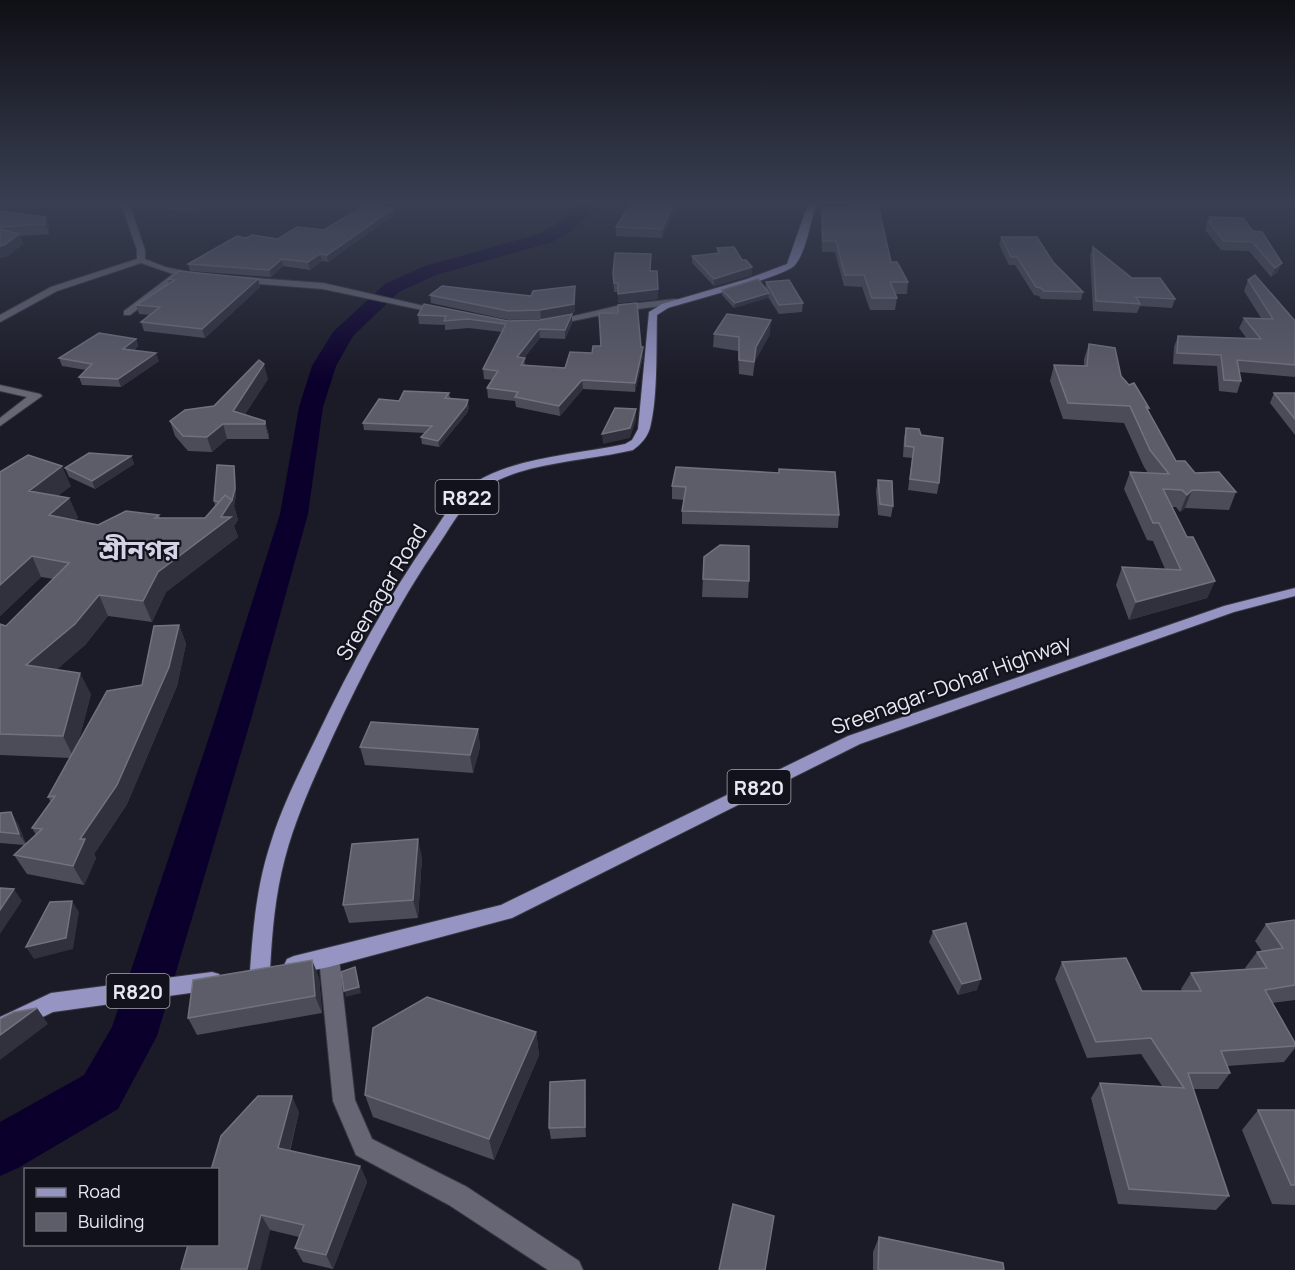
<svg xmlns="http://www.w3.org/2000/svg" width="1295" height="1270" font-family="Manrope,'Noto Sans Bengali',sans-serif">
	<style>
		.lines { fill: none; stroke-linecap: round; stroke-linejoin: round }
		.river { fill: #0b002c; fill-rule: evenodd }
		.street-casing { stroke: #383842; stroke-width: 2 }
		.primary-casing { stroke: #383842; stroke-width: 2 }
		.street { fill: #666675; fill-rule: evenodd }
		.primary { fill: #9594c3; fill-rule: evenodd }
		.wall { fill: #4c4c59 }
		.shaded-wall { fill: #31313e }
		.building { fill: #5d5d6a; stroke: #72727f; stroke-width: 1.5 }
		.labels { text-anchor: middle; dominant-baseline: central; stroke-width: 4.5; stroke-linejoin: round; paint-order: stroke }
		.shield { fill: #12121d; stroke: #a8a8b1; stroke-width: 1.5 }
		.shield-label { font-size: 20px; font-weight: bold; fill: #e8e8f1 }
		.street-label { font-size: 21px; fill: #e8e8f1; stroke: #12121d }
		.district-label { font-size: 27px; font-weight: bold; fill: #d2d3e4; stroke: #12121d }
	</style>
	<rect width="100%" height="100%" fill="#1b1b27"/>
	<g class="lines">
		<polygon class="river" points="580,204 599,204 569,233 552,242 436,275 399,292 353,336 336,366 323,407 308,514 252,716 157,1036 118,1109 18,1168 0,1176 0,1122 84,1075 112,1027 216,716 280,514 299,407 312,366 333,332 385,284 422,267 538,234 555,225"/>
		<g class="street-casing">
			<g id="street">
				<polygon points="119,204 130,206 145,250 145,259 165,267 198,274 198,278 182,276 130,315 124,315 124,311 173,274 141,263 57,291 0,322 0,315 51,287 137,259 137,250 122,207"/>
				<polygon points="240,277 323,283 446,311 441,314 323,289 237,282 237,278"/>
				<polygon points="675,299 678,300 678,304 621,311 553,325 548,322 621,305"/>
				<polygon points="0,385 40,394 42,396 0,426 0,418 27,397 0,391"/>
				<polygon points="329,949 336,952 339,958 355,1100 372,1139 467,1187 579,1261 583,1270 548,1270 449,1205 356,1155 333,1101 319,958 322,952"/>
			</g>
		</g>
		<g class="primary-casing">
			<g id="primary">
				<path d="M808 204H816C810 223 807 250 795 265 787 276 688 302 668 308L657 315C656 348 658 397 650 428 647 438 641 444 633 450 588 461 523 462 484 488 464 501 452 525 439 544 397 605 364 670 333 736 315 776 296 816 285 858 275 895 272 933 270 971L267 977 260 980 253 977 250 971C253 927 257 884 271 842 283 804 301 769 318 734 351 665 387 599 430 537 443 518 456 494 476 482 516 457 579 454 625 444L632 440 638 429 649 312 662 304 747 279 787 264Z"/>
				<polygon points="1295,588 1295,596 1234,612 860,744 512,918 329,967 294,974 287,971 284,965 287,959 294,956 501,905 848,736 1224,606"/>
				<polygon points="212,972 219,974 222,981 219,988 212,990 53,1012 0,1038 0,1017 51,993"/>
			</g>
		</g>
		<use href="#street" class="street"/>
		<use href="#primary" class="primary"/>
	</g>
	<g class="wall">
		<polygon points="157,204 208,204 190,213 158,207"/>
		<polygon points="678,204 662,238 616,236 616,227"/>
		<polygon points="850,204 878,204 891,262 908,282 907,294 895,294 897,298 895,310 870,310 862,287 844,286 835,252 822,252 821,218 822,208 850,208"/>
		<polygon points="0,211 46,217 49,227 49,234 20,236 23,244 8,256 0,258"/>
		<polygon points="394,215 328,262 322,261 310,270 283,266 271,277 190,271 188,264 246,238 278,239 324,230"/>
		<polygon points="1209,217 1243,218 1278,272 1271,277 1249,251 1221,250 1205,230"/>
		<polygon points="1001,237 1053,262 1083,292 1081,300 1041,299 1039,296 1034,295 1015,265 1009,265 999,245"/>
		<polygon points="1093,247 1132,278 1175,299 1172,308 1140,306 1137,313 1093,311 1090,255"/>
		<polygon points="717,248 742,260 752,275 714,286 692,263 692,256 717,254"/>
		<polygon points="651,271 658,289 658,299 618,303 618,292 614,292 613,273"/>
		<polygon points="168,279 258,279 260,287 205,338 144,331 141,322 150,315 139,314 136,305 169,284"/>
		<polygon points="1248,280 1295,321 1295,377 1239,372 1241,381 1237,393 1219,391 1217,366 1173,364 1174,347 1178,336 1247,339 1239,328 1244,318 1261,318 1244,291"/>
		<polygon points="766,282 803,303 802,312 779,314 768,297 734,308 722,295 722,290 765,288"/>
		<polygon points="575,286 575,312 541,319 509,320 431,303 430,295 531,296"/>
		<polygon points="424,304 508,321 572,323 565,339 540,338 524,358 525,365 565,368 592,353 641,347 643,356 635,392 583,389 560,416 516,407 515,401 488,398 487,388 493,380 484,379 483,369 502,332 469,328 445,330 445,325 419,324 418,315"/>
		<polygon points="714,334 770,334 755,361 753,376 739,374 738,351 713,347"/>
		<polygon points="136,339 138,346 134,350 159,361 121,387 82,385 79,377 86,370 62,366 59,358"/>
		<polygon points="1089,344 1121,376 1149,408 1148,411 1176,461 1195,473 1236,492 1229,510 1185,508 1180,512 1176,507 1172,507 1187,537 1215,581 1207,598 1129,620 1116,585 1122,567 1165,569 1153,541 1147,540 1124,489 1130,472 1148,473 1144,467 1124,423 1063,419 1050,381 1054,365 1084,366 1084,359"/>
		<polygon points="268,379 245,414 265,421 269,436 269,439 227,439 212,452 188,451 175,436 170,421 214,406"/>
		<polygon points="449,393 450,398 469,407 467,413 439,447 422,444 421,437 426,433 364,430 363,423 399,401"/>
		<polygon points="1274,393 1295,393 1295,435 1270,403"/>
		<polygon points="906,428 939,483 937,494 908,490 912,458 903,457 904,438"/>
		<polygon points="131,456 134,464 95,489 69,477 65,468"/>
		<polygon points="234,466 235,471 236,495 234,506 238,520 234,526 238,537 166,592 152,622 108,616 85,645 56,670 91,694 78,743 142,685 179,625 186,644 177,686 127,804 94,854 96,858 84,885 27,874 14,855 24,845 0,843 0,813 18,824 26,844 36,835 32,828 51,802 48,797 70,758 0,755 0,624 6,626 54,579 41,577 0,616 0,472 71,486 57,496 69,498 78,518 75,520 98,525 159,515 160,518 205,518 215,506 214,501"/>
		<polygon points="779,473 839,515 838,528 682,524 682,511 684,500 672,499 672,486"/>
		<polygon points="878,480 893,506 891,517 878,515 876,491"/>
		<polygon points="704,557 749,581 748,598 702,597"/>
		<polygon points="478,729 480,747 473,773 365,765 360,747"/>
		<polygon points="422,857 418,918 349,923 343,905"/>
		<polygon points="1295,920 1295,1000 1272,1003 1295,1043 1295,1048 1284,1062 1227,1066 1230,1073 1218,1089 1193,1089 1229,1196 1216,1210 1118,1204 1091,1098 1100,1083 1162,1086 1141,1054 1087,1058 1055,979 1062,962 1142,991 1182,991 1181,989 1191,973 1246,969 1245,968 1257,952 1262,951 1255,941 1266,924"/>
		<polygon points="933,931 977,990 958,995 929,942"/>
		<polygon points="319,977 322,1013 197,1035 188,1018"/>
		<polygon points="536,1032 539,1055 494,1160 373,1117 365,1095"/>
		<polygon points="585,1080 586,1137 551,1139 549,1128"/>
		<polygon points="1258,1110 1295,1110 1295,1205 1272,1204 1242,1130"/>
		<polygon points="299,1112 290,1151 360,1166 367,1182 333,1269 303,1262 295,1248 299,1237 270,1230 260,1270 182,1270 181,1269"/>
		<polygon points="879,1237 1004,1270 873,1270 873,1252"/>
	</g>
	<g class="shaded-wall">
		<polygon points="188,204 208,204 190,213"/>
		<polygon points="674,204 678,204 662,238 662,229"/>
		<polygon points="393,209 394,215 328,262 327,255"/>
		<polygon points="46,217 49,227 49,234 45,224"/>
		<polygon points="19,234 23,244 8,256 0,258 0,246"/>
		<polygon points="320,254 322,261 310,270 308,262"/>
		<polygon points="282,259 283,266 271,277 269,270"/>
		<polygon points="1282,263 1278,272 1271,277 1275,268"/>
		<polygon points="752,267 752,275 714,286 714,279"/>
		<polygon points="258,279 260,287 205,338 202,329"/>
		<polygon points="575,286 575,312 541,319 540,310"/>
		<polygon points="658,289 658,299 618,303 618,294"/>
		<polygon points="769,293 768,298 734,308 735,303"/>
		<polygon points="572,314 572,323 565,339 565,330"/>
		<polygon points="771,320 770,334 755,361 753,376 756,347"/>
		<polygon points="539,329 540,338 517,366 517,357"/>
		<polygon points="136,339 138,346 126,356 123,349"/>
		<polygon points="643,347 643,356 635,392 635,383"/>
		<polygon points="156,353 159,361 121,387 118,379"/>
		<polygon points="264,364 268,379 239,424 233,411"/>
		<polygon points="582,380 583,389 560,416 559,406"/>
		<polygon points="468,400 469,407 467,413 439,447 438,441"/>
		<polygon points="636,409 636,420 630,438 603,444 602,434"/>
		<polygon points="265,421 269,436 269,439 265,424"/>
		<polygon points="223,424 227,439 212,452 207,437"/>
		<polygon points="131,456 134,464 95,489 92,481"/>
		<polygon points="62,466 71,486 38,511 29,491"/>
		<polygon points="234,466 235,471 236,495 234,506 238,520 234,526 238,537 166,592 152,622 143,601 158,572 221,517"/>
		<polygon points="1192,490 1185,508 1180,512 1187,495"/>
		<polygon points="69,498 78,518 58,535 49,515"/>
		<polygon points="32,556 41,577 0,616 0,585"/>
		<polygon points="1215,581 1207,598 1129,620 1136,602"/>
		<polygon points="99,595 108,616 85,645 37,687 26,665"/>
		<polygon points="179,625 186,644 177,686 127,804 94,854 96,858 84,885 73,866 80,839"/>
		<polygon points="80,673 91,694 74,758 63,736"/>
		<polygon points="478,729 480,747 473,773 470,755"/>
		<polygon points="11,812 18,824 27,846 19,834"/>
		<polygon points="418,839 422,857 418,918 413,900"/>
		<polygon points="14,889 22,901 0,934 0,910"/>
		<polygon points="72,901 79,912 73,949 34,959 26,947"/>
		<polygon points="312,960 319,977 322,1013 315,996"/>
		<polygon points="355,967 361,993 346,997 344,991"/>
		<polygon points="981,979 977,990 958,995 962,984"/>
		<polygon points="37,1008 48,1024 0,1060 0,1035"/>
		<polygon points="536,1032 539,1055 494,1160 489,1139"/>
		<polygon points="585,1080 585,1091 586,1137 585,1127"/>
		<polygon points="292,1096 299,1112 286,1164 278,1148"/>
		<polygon points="360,1166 367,1182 333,1269 326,1255"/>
		<polygon points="261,1215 270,1230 260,1270 248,1270 247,1269"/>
	</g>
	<g class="building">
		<polygon points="367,204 393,209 327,255 320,254 308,262 282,259 269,270 188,264 237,236 246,238 252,235 278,239 297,227 324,230"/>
		<polygon points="630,204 674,204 662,229 616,227"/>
		<polygon points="851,204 878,204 891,262 897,262 908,282 890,282 897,298 872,298 864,275 845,275 836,241 823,241 822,208 851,208"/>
		<polygon points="0,211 46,217 45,224 0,227"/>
		<polygon points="1209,217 1243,218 1253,231 1262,232 1282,263 1275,268 1252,242 1224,241 1208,221 1212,221"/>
		<polygon points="0,229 19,234 4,245 0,246"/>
		<polygon points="1001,237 1037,237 1053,262 1083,292 1044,291 1041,288 1036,287 1017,257 1011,257"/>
		<polygon points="734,247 742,260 746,260 752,267 714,279 692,256 720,253 717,248"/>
		<polygon points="1093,247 1132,278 1160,278 1175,299 1136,297 1140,304 1096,301"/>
		<polygon points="615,253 651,254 650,271 657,271 658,289 618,294 618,283 614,283 613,273"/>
		<polygon points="179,271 258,279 202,329 141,322 160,307 136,305 175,280 168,279"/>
		<polygon points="1255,275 1295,321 1295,365 1237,360 1241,381 1224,380 1221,355 1177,353 1178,336 1261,339 1244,318 1273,319 1248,280"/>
		<polygon points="758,279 769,293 735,303 722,290"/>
		<polygon points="789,280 803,303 779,305 766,282"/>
		<polygon points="442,286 531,296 533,291 575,286 574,304 540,310 508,311 430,295"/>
		<polygon points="637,303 641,347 643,347 635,383 582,380 559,406 515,397 518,392 487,388 498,371 483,369 506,324 468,319 444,321 446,316 418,315 424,304 508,321 540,320 572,314 565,330 539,329 517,357 525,358 521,365 565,368 570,352 592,353 593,346 601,346 599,313 618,313 618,305"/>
		<polygon points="727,314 771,320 756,347 754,362 739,360 739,337 714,334"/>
		<polygon points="99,333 136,339 123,349 156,353 118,379 79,377 92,364 59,358"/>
		<polygon points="1089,344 1115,348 1121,376 1129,385 1134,383 1149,408 1146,407 1176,461 1185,461 1195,473 1219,472 1236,492 1192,490 1187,495 1182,490 1163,489 1187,537 1193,537 1215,581 1136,602 1122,567 1181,570 1159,523 1153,523 1130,472 1169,474 1150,450 1130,406 1068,403 1054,365 1087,366"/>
		<polygon points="259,360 264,364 233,411 265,421 265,424 223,424 207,437 183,436 170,421 185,410 214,406"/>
		<polygon points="404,391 449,393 445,398 468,400 466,406 438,441 421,437 432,426 363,423 379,399 399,401"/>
		<polygon points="1274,393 1295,393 1295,419"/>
		<polygon points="615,408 636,409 630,428 602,434"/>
		<polygon points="906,428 919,429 921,435 943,438 939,483 910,479 914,447 905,446"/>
		<polygon points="89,453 131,456 92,481 65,468"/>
		<polygon points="28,455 62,466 29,491 69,498 49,515 98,525 126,511 159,515 155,518 205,518 225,495 232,500 221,517 231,517 158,572 143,601 99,595 75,624 26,665 80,673 63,736 0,734 0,624 6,626 69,563 32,556 0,585 0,472"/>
		<polygon points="217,465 234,466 235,489 232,500 225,495 219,502 214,501"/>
		<polygon points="676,467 779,473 779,469 835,472 839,515 682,511 686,487 672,486"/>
		<polygon points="878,480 892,481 893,506 880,504"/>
		<polygon points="720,545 749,546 749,581 703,579 704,557"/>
		<polygon points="179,625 169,667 117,785 80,839 85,839 73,866 14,855 42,829 32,828 55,796 48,797 107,691 142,685 154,626"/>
		<polygon points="371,722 478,729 470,755 360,747"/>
		<polygon points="11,812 19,834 0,832 0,813"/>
		<polygon points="418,839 413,900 343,905 352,844"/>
		<polygon points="0,888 14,889 0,910"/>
		<polygon points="72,901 66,938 26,947 50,902"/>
		<polygon points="1295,920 1295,985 1265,990 1295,1043 1295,1046 1221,1051 1230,1073 1188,1073 1229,1196 1129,1189 1100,1083 1184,1088 1151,1038 1096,1042 1062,962 1126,958 1142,991 1201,991 1191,973 1267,968 1257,952 1283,948 1266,924"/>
		<polygon points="966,923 981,979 962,984 933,931"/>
		<polygon points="312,960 315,996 188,1018 193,980"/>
		<polygon points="355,967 359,987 344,991 341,972"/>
		<polygon points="427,997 536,1032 489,1139 365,1095 373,1028"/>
		<polygon points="37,1008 0,1035 0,1019 14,1012"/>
		<polygon points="585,1080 585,1127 549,1128 550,1082"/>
		<polygon points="258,1096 292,1096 278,1148 360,1166 326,1255 295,1248 304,1225 261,1215 247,1269 181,1269 188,1245 218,1245 218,1170 211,1170 221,1136"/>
		<polygon points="1258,1110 1295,1110 1295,1185 1291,1185"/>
		<polygon points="733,1204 774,1216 765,1270 766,1270 719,1270"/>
		<polygon points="879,1237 1003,1263 1004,1270 878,1270"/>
	</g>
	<linearGradient id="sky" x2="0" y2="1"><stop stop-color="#0f0f15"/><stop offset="0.53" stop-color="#393f52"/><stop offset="1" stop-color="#393f52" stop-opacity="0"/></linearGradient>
	<rect width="1295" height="382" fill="url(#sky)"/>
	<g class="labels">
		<g class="shield">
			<rect x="435.5" y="480" width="63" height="34" rx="4.5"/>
			<rect x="727.5" y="770" width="63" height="34" rx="4.5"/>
			<rect x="106.5" y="974" width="63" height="34" rx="4.5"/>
		</g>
		<g class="shield-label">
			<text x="467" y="497">R822</text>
			<text x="759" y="787">R820</text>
			<text x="138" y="991">R820</text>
		</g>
		<g class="street-label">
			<text transform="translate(381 592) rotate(-59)">Sreenagar Road</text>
			<text transform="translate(951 684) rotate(-20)">Sreenagar-Dohar Highway</text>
		</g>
		<g class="district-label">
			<text x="139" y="548">শ্রীনগর</text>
		</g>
	</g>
	<rect x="24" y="1168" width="195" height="78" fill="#12121d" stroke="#686872" stroke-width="1.5"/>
	<rect x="36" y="1188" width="30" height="9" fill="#9594c3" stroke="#686872" stroke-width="1.5"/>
	<text x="78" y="1198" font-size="18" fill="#e8e8f1">Road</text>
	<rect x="36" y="1213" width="30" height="18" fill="#5d5d6a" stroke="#686872" stroke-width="1.5"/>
	<text x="78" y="1228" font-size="18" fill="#e8e8f1">Building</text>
</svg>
